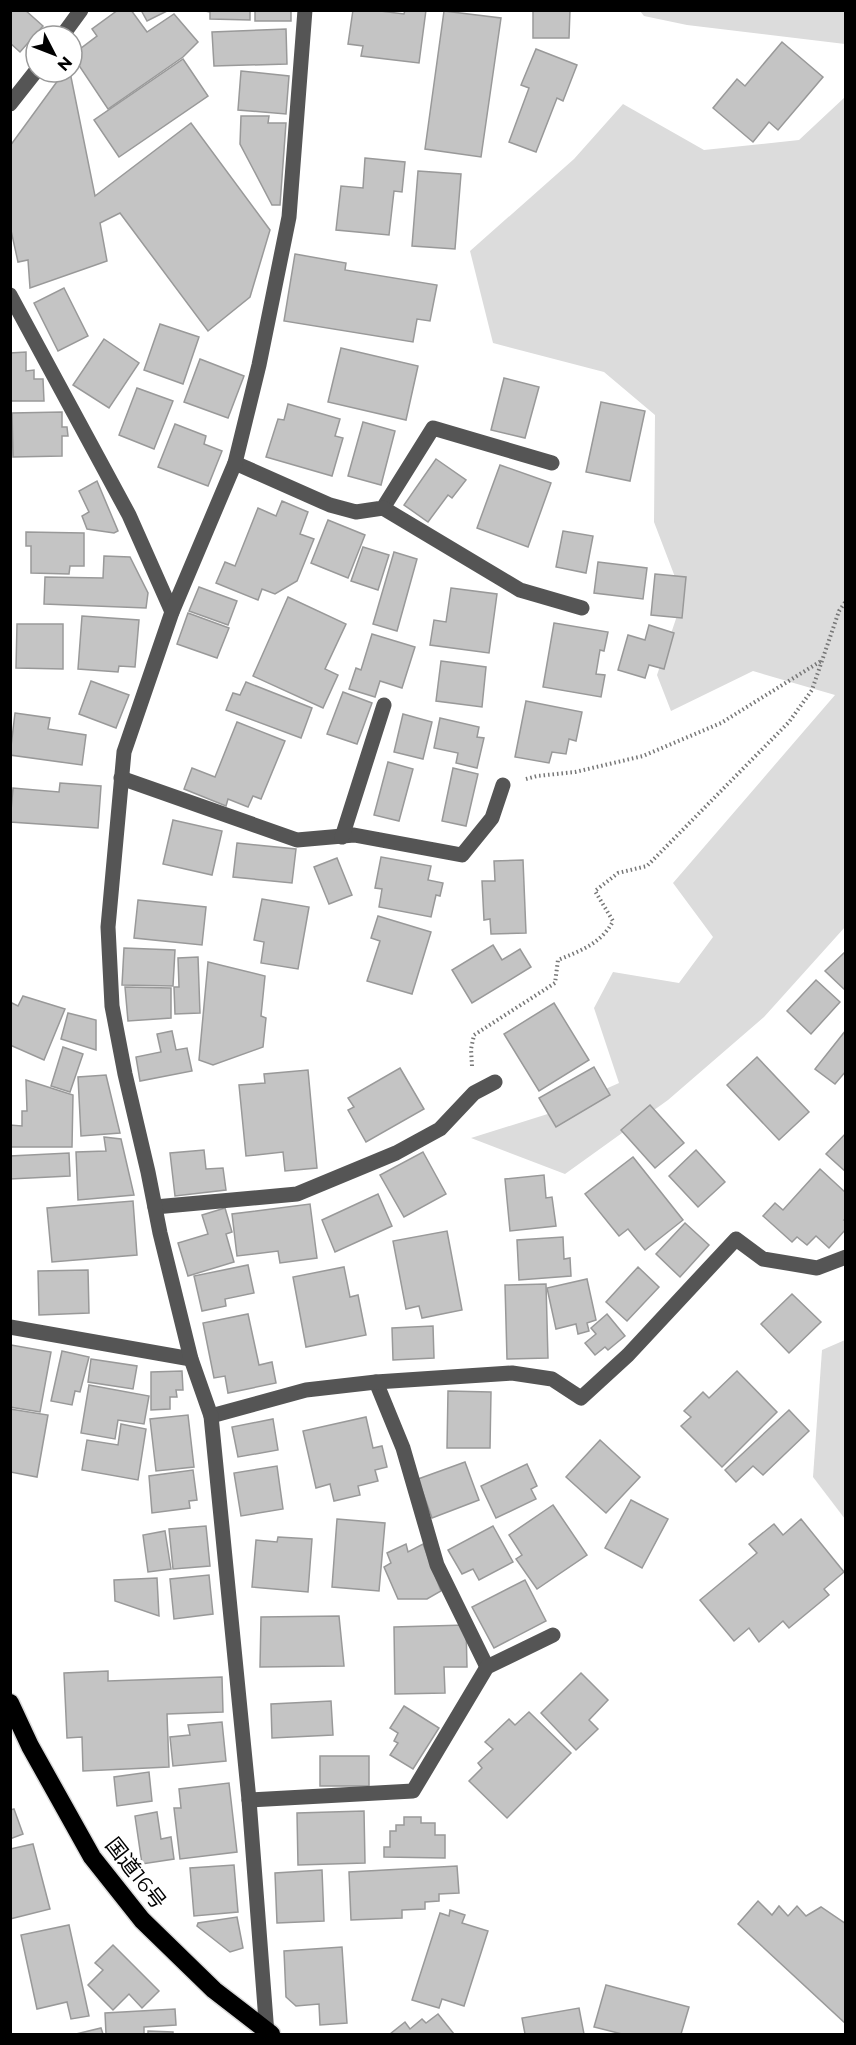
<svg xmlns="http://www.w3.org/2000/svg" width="856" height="2045" font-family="Montserrat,'Noto Sans JP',sans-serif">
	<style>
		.green { fill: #dcdcdc }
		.building { fill: #c4c4c4; stroke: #999; stroke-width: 1.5 }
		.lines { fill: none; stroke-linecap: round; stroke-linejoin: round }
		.highway-casing { stroke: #dbdbdb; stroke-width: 21 }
		.path { stroke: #777; stroke-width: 4; stroke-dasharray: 1.5 3; stroke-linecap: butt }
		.minor { stroke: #555; stroke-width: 15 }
		.highway { stroke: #000; stroke-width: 18 }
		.labels { text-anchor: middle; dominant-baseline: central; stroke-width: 6; stroke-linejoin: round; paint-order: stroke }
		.street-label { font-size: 21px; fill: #000; stroke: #fff }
	</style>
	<rect width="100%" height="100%" fill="#fff"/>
	<g class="green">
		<polygon points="640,11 845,11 845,44 687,25 644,16"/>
		<polygon points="845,97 845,927 764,1017 668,1100 565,1174 471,1138 554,1112 619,1083 594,1008 613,972 679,983 713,937 673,883 835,695 753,671 671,711 657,675 683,598 654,522 655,415 604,372 493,343 470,251 574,159 623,104 704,150 799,140"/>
		<polygon points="845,1340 845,1519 813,1477 822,1350"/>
	</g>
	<g class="building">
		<polygon points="10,10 25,10 43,26 20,52 10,43"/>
		<polygon points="118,10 131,10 147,32 174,14 198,42 183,57 108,109 72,55 97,36 92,29"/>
		<polygon points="141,10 169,10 147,21"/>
		<polygon points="200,10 250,10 250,20 210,19 210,12"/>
		<rect x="255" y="10" width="36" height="11"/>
		<polygon points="353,10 372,10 404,14 405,10 426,10 419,63 361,56 363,46 348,44"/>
		<polygon points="533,10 570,10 569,38 533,38"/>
		<polygon points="444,11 501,18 481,157 425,149"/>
		<polygon points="286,29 287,64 214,66 212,32"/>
		<polygon points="782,42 823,77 778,130 769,122 753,142 713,108 737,79 745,86"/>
		<polygon points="536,49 577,65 563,101 557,98 536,152 509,142 529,88 521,85"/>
		<polygon points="183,59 208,96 119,157 94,120"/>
		<polygon points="241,71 289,76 286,114 238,110"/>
		<polygon points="64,72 70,72 95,196 191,123 270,230 250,297 208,331 120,213 100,223 107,261 30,288 28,260 18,262 10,226 10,146"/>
		<polygon points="241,116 269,116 268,123 286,123 280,205 272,205 240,144"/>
		<polygon points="365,158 405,162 402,192 394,191 389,235 336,230 341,186 363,188"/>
		<polygon points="418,171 461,174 455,249 412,246"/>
		<polygon points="295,254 346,263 345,270 437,285 430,321 417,319 413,342 284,321"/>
		<polygon points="64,288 88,336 58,351 34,303"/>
		<polygon points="160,324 199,337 183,384 144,370"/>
		<polygon points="104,339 139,363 109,408 73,385"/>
		<polygon points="341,348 418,366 406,420 328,402"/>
		<polygon points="26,352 26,371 34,370 34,379 43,379 44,401 11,401 10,353"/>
		<polygon points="200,359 244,376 228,418 184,402"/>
		<polygon points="504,378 539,387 525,438 491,430"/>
		<polygon points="137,388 173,401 154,449 119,435"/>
		<polygon points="601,402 645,411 630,481 586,472"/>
		<polygon points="288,404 340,419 335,436 343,438 332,476 266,457 278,419 284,420"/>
		<polygon points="62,412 62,427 67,427 68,436 62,436 62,456 13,457 12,413"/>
		<polygon points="363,422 395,431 381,485 348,476"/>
		<polygon points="175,424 206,436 204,444 222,451 208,486 158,467"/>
		<polygon points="436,459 466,480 452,498 448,495 428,522 404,505"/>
		<polygon points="500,465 551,483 528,547 477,528"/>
		<polygon points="97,481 118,531 114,533 87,529 82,516 89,512 79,491"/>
		<polygon points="282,501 308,512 300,534 314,539 297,581 275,594 262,589 258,600 216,583 225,562 235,566 258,508 276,516"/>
		<polygon points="328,520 365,535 348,578 311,563"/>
		<polygon points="563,531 593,536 586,573 556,567"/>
		<polygon points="26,532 84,533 84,566 70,566 69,574 31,573 31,546 26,546"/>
		<polygon points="363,547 389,555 378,590 351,581"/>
		<polygon points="394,552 417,559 397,631 373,624"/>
		<polygon points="104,556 130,557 148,593 146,608 44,604 45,577 103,578"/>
		<polygon points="598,562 647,568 643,599 594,593"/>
		<polygon points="655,574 686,577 682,618 651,615"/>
		<polygon points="199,587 237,601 228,625 189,611"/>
		<polygon points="451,588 497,594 489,653 430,645 434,620 446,622"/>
		<polygon points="288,597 346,624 325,669 338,675 323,708 253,676"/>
		<polygon points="188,613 229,628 217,658 177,644"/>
		<polygon points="82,616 139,620 135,667 119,666 118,672 78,669"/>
		<polygon points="554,623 608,632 604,651 600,650 596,674 605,675 601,697 543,687"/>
		<polygon points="17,624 63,624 63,669 16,668"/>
		<polygon points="649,625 674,633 664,669 649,665 645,678 618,670 628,635 645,640"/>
		<polygon points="372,634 415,647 402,688 380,681 375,697 349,689 356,668 361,670"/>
		<polygon points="441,661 486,667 482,707 436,701"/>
		<polygon points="91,681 129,695 116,728 79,714"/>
		<polygon points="246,682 312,708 301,738 226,710 233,693 240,695"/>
		<polygon points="343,692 372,703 357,744 327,734"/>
		<polygon points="526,701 582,712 576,741 569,739 566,754 552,752 549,763 515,757"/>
		<polygon points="15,713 50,718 48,729 86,735 82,765 10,755"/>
		<polygon points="403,714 432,722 423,759 394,752"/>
		<polygon points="440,718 479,727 477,737 484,738 477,768 456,763 458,753 434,748"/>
		<polygon points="237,722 285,741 261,799 253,796 248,807 228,799 226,806 184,789 192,768 215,777"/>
		<polygon points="388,762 413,769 399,821 374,815"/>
		<polygon points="453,768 478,774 466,826 442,821"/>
		<polygon points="60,783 101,786 98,828 10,822 13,788 59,792"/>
		<polygon points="173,820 222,831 212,875 163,864"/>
		<polygon points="237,843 296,849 292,883 233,877"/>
		<polygon points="381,857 431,866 428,880 443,883 440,896 436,895 431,917 379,907 382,889 375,888"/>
		<polygon points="337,858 352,895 329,904 314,867"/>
		<polygon points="523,860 526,933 491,934 490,919 484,920 482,881 495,881 494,861"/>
		<polygon points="262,899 309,907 298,969 261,963 264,942 254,940"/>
		<polygon points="138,900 206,907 202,945 134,938"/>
		<polygon points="378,916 431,932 412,994 367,981 380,941 371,938"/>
		<polygon points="493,945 502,960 520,949 531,967 472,1003 452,970"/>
		<polygon points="124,948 175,950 173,986 122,985"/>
		<polygon points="846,951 846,991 825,971"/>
		<polygon points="198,957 200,1013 175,1014 174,987 179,987 178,958"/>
		<polygon points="208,962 265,976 261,1016 266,1018 263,1047 213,1065 199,1060"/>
		<polygon points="816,980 840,1002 811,1034 787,1011"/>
		<polygon points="125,987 171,988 171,1018 128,1021"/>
		<polygon points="23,996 65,1009 44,1060 10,1045 10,1002 18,1006"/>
		<polygon points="554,1003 589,1060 539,1091 504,1034"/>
		<polygon points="68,1013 96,1020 96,1050 61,1039"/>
		<polygon points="846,1030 846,1071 835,1084 815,1069"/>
		<polygon points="172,1031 176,1050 187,1048 192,1071 140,1081 136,1057 161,1052 157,1034"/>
		<polygon points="63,1047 83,1054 70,1092 51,1086"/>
		<polygon points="757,1057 809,1112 779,1140 727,1085"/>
		<polygon points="594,1067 610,1095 556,1127 539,1098"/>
		<polygon points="400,1068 424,1109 366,1142 348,1110 354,1107 348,1098"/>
		<polygon points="308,1070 317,1168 285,1171 283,1152 246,1156 239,1085 265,1083 264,1074"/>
		<polygon points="106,1075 120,1133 81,1136 78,1077"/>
		<polygon points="26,1080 73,1095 72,1147 10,1147 10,1125 22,1126 22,1111 27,1111"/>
		<polygon points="650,1105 684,1143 655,1168 621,1130"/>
		<polygon points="846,1133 846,1172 826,1154"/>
		<polygon points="104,1137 121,1139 134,1195 78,1200 76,1152 106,1151"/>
		<polygon points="204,1150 206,1169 223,1168 226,1190 175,1196 170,1153"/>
		<polygon points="696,1150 725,1182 698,1207 669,1176"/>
		<polygon points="423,1152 446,1194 404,1217 380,1175"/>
		<polygon points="69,1153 70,1176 10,1179 10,1156"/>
		<polygon points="633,1157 683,1220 645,1250 628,1229 619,1236 585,1194"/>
		<polygon points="820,1169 846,1193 846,1218 844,1220 846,1221 846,1229 829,1248 816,1236 807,1245 797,1237 792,1242 763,1216 775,1203 783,1210"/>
		<polygon points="544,1175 546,1198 552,1197 556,1226 510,1231 505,1179"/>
		<polygon points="378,1194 392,1226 335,1252 322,1220"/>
		<polygon points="133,1201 137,1255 52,1262 47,1208"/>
		<polygon points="310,1204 317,1258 280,1263 278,1251 237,1256 232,1214"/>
		<polygon points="225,1208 232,1232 226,1234 234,1262 188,1276 178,1243 208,1234 202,1215"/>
		<polygon points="685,1223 709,1245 680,1277 656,1254"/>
		<polygon points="447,1231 462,1310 422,1318 419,1306 406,1309 393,1241"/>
		<polygon points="563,1237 564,1259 570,1258 571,1276 519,1280 517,1240"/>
		<polygon points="248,1265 254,1293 225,1299 226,1306 202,1311 194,1276"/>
		<polygon points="344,1267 350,1297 358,1295 366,1335 306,1347 293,1277"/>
		<polygon points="638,1267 659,1287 627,1321 606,1302"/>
		<polygon points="88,1270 89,1313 39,1315 38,1271"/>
		<polygon points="587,1279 596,1320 587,1323 589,1331 578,1334 576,1324 556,1329 547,1288"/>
		<polygon points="546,1284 548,1358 507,1359 505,1285"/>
		<polygon points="792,1294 821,1322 789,1353 761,1324"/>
		<polygon points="248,1314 259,1365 272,1362 276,1383 228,1393 225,1376 214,1378 203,1323"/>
		<polygon points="607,1314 625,1336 608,1350 605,1347 595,1355 585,1343 596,1334 591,1328"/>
		<polygon points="433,1326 434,1358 393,1360 392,1328"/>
		<polygon points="11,1345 51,1352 40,1412 10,1407"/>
		<polygon points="62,1351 89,1357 80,1392 75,1391 72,1405 51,1401"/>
		<polygon points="91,1359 137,1366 133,1389 88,1382"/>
		<polygon points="182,1371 183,1390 176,1390 177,1397 170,1397 170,1409 151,1410 151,1372"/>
		<polygon points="737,1371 777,1412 722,1467 681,1426 691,1417 684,1411 703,1392 709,1398"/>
		<polygon points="89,1385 149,1396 144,1424 118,1420 115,1439 81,1433"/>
		<polygon points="448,1391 491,1392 490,1448 447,1448"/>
		<polygon points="10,1409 48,1415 37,1477 10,1472"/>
		<polygon points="789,1410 809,1431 763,1475 753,1466 736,1482 725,1470"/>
		<polygon points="188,1415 194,1467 156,1471 150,1419"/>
		<polygon points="366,1417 373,1448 382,1446 387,1467 375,1470 378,1481 358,1486 360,1495 334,1501 330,1484 316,1488 303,1431"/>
		<polygon points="273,1419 278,1450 238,1457 232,1427"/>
		<polygon points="121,1424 146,1429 138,1480 82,1470 87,1440 118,1445"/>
		<polygon points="600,1440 640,1477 606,1513 566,1477"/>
		<polygon points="465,1462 479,1500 432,1518 418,1479"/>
		<polygon points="527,1464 537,1486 531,1489 536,1499 496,1518 481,1486"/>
		<polygon points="277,1466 283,1509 241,1516 234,1473"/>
		<polygon points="193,1470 197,1500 189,1501 190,1508 152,1513 149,1476"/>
		<polygon points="631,1500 668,1519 642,1568 605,1548"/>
		<polygon points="553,1505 587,1555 537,1589 516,1559 522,1555 509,1535"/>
		<polygon points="337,1519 385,1523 379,1591 332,1587"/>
		<polygon points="801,1519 844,1572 824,1589 829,1595 789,1628 783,1621 759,1642 749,1628 734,1641 700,1600 757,1553 749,1544 774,1524 783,1535"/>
		<polygon points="206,1526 210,1566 173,1569 169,1529"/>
		<polygon points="493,1526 513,1562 479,1580 473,1569 462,1574 448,1550"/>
		<polygon points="165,1531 171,1569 148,1572 143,1535"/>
		<polygon points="278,1537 312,1539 308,1592 252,1587 256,1540 277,1542"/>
		<polygon points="406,1544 408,1552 423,1544 441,1591 427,1599 398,1599 384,1567 391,1563 387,1553"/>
		<polygon points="209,1575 213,1614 174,1619 170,1579"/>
		<polygon points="157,1578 159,1616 115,1601 114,1580"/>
		<polygon points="525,1580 546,1621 494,1648 472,1607"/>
		<polygon points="339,1616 344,1666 260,1667 261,1617"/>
		<polygon points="466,1625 467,1667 444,1667 445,1693 395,1694 394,1627"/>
		<polygon points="108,1671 108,1681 222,1677 223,1712 167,1714 169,1767 83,1771 82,1737 67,1738 64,1673"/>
		<polygon points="581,1673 608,1700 589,1720 598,1729 576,1750 541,1713"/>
		<polygon points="331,1701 333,1735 272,1738 271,1704"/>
		<polygon points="404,1706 439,1728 413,1769 390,1755 398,1743 394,1741 398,1733 390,1728"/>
		<polygon points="529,1712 571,1753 507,1818 469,1781 482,1768 478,1763 493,1749 485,1742 509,1719 515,1725"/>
		<polygon points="222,1722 226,1761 173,1766 170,1737 190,1735 188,1725"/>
		<rect x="320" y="1756" width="49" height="30"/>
		<polygon points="149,1772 152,1801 117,1806 114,1777"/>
		<polygon points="229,1783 237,1852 180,1859 174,1808 181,1808 179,1789"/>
		<polygon points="14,1809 23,1834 10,1839 10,1810"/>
		<polygon points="364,1811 365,1863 298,1865 297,1813"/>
		<polygon points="157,1812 161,1839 171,1837 174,1859 142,1864 135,1816"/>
		<polygon points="404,1817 421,1817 421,1823 435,1823 435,1835 445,1835 445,1858 384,1857 384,1847 390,1847 390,1831 396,1831 396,1825 404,1825"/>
		<polygon points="33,1844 50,1909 10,1919 10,1849"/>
		<polygon points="234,1865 238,1912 194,1916 190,1868"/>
		<polygon points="457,1866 459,1893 439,1894 439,1901 425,1902 425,1909 402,1910 402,1918 351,1920 349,1872"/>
		<polygon points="322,1870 324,1921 277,1923 275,1873"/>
		<polygon points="758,1901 772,1915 779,1906 788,1916 797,1906 806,1916 821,1907 846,1924 846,2024 738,1924"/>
		<polygon points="450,1910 465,1915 462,1923 488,1931 464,2006 442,1999 439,2008 412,2000 440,1913 449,1916"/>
		<polygon points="237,1917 243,1948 230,1952 197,1926 198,1923"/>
		<polygon points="69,1925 89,2016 71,2019 67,2002 37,2009 21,1935"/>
		<polygon points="113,1945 159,1991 142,2008 129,1994 113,2010 88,1985 103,1970 95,1963"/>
		<polygon points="342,1947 347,2023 320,2025 319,2004 296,2006 286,1997 284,1951"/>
		<polygon points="606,1985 689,2007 681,2034 622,2034 594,2027"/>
		<polygon points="579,2008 584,2034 525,2034 522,2018"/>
		<polygon points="175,2009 176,2025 144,2027 144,2034 106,2034 105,2013"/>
		<polygon points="438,2014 454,2034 390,2034 405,2022 410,2029 422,2019 426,2023"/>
		<polygon points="101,2028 103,2034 76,2034"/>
		<polygon points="148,2031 173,2032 173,2034 148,2034"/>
	</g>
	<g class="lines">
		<g class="highway-casing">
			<polyline id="highway" points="10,1703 30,1746 92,1857 142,1920 214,1990 271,2034"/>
		</g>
		<g class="path">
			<polyline points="526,779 537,776 575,772 643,756 721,723 821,661"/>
			<path d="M472 1066 471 1049 474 1035 555 983 558 960C580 951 602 943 613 921L595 891 618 873 647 866 789 722 812 690 839 611 846 601"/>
		</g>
		<g class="minor">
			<polyline points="62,36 81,10"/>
			<polyline points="10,104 36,71"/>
			<polyline points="10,295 129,515 172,612"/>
			<polyline points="235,463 330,505 356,512 383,508 433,428 552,463"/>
			<polyline points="383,508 520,590 582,608"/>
			<polyline points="121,778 297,840 354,835 462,855 492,818 503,785"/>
			<polyline points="342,837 384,705"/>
			<polyline points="155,1207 297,1194 396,1153 440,1129 474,1093 495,1082"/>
			<polyline points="10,1327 191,1359"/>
			<polyline points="376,1382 403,1448 437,1565 487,1667"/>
			<polyline points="211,1416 306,1390 376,1382 512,1373 552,1379 581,1398 628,1355 736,1239 763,1259 817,1268 846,1257"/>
			<polyline points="249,1800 413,1791 487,1667 553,1635"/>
			<polyline points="267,2034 249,1800 211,1416 191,1359 160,1233 148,1172 125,1074 112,1006 108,927 124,752 172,612 235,463 259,365 289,217 305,10"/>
		</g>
		<use href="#highway" class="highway"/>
	</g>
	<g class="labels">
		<g class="street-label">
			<text transform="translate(136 1873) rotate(52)">国道16号</text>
		</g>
	</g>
	<rect width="856" height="2045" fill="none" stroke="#000000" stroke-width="24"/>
	<g transform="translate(54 54) rotate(132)"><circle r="28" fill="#ffffff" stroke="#999999" stroke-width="1.5"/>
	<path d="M0-4.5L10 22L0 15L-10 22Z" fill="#000000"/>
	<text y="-9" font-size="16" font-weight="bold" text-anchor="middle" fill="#000000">N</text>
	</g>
</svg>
